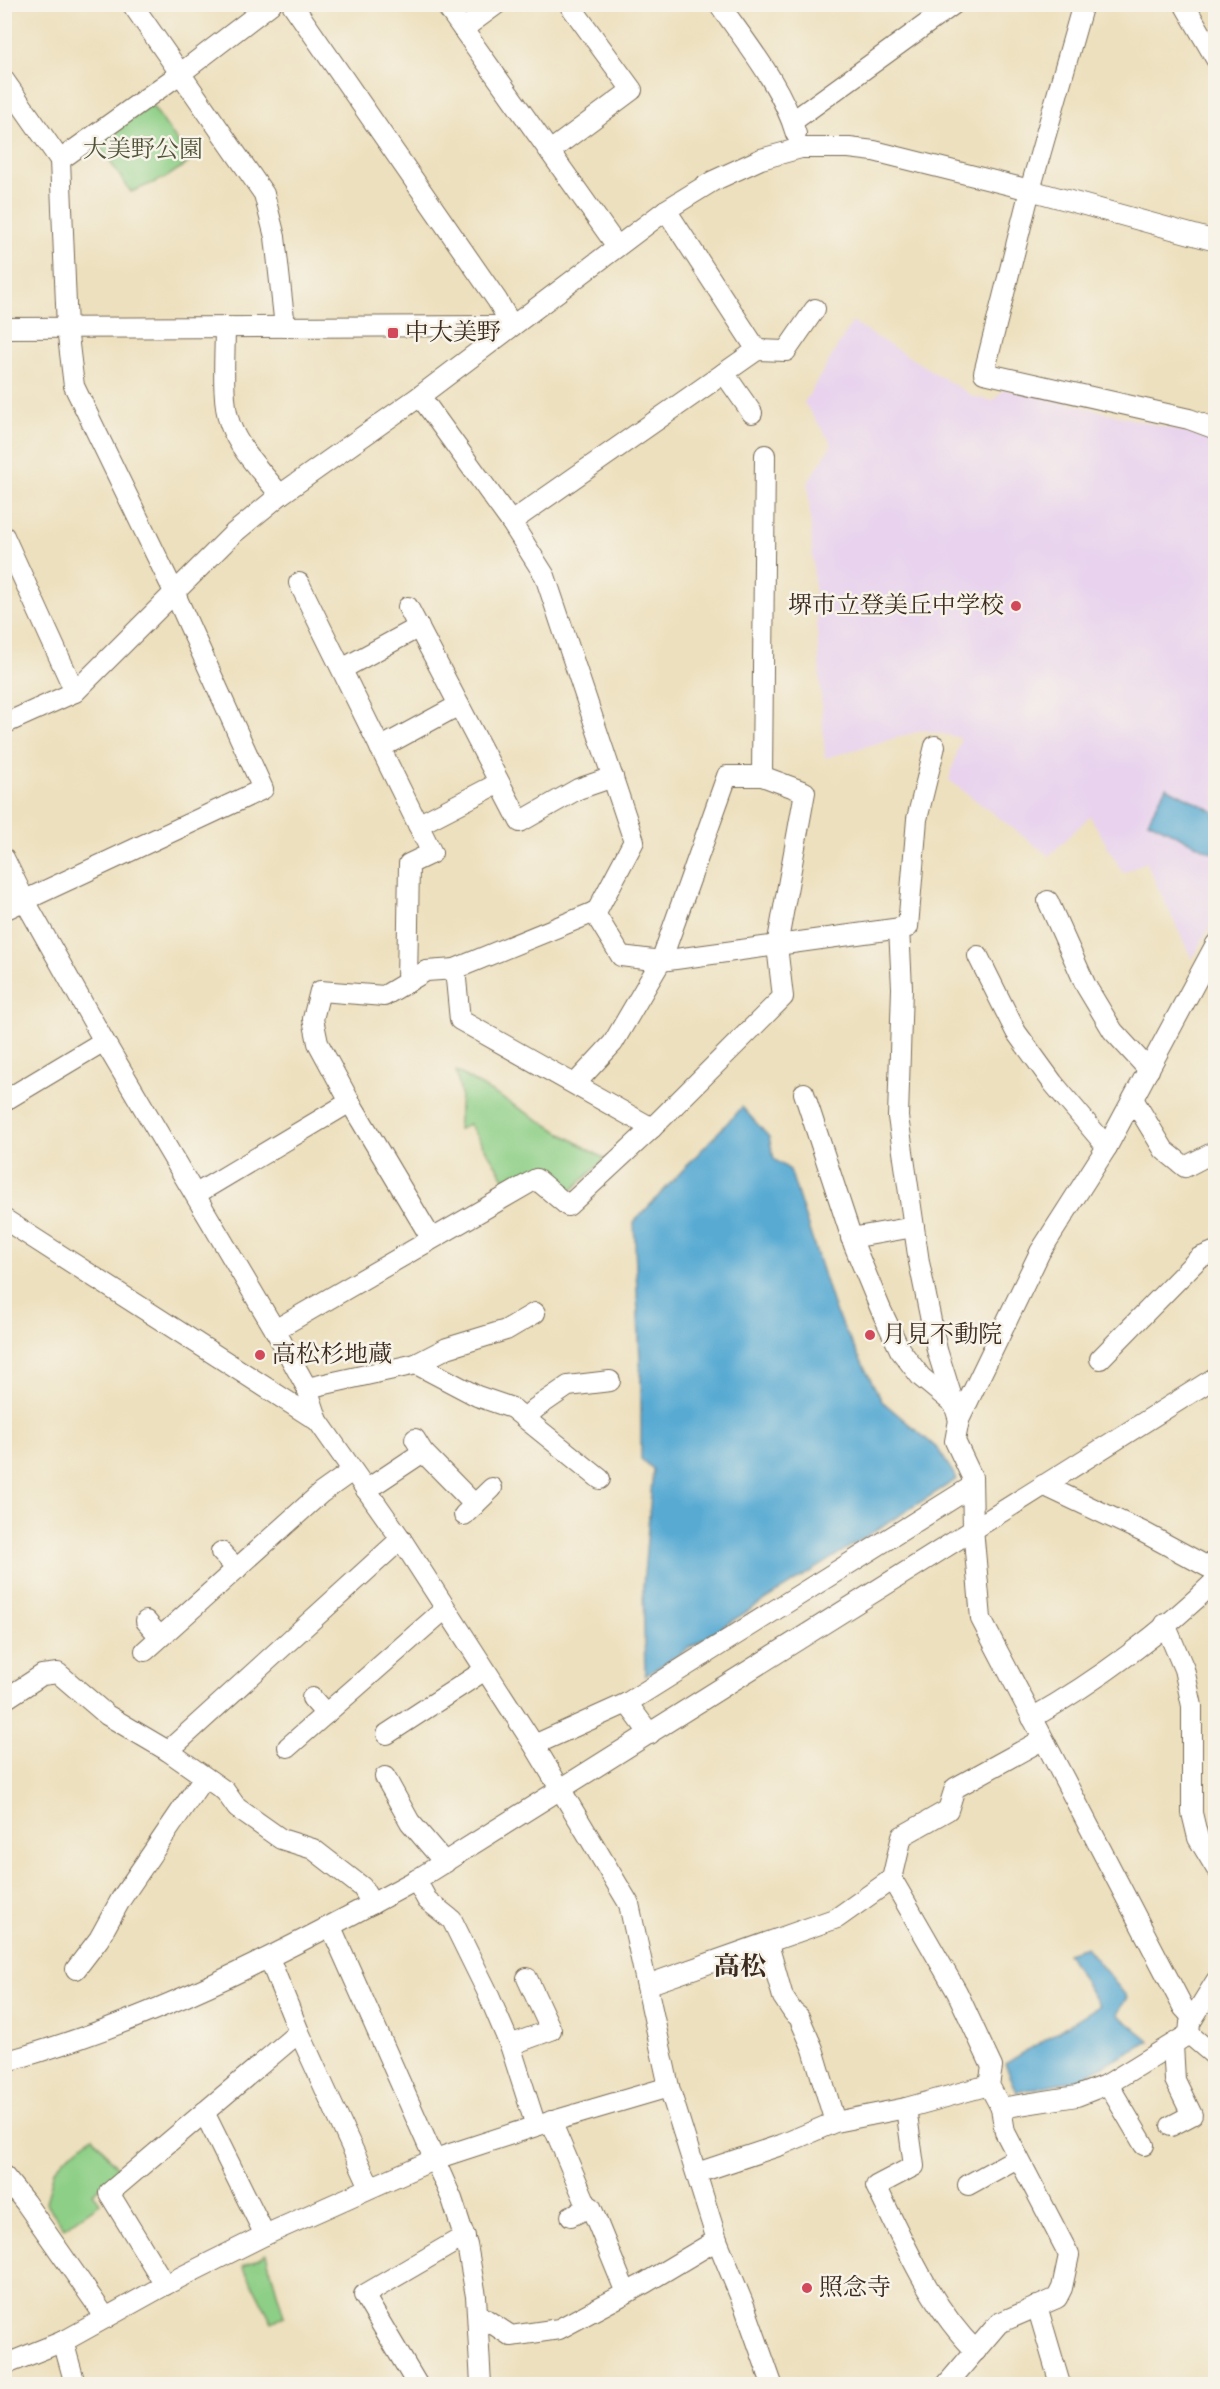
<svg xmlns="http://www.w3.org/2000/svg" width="1220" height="2389" font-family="'Libre Bodoni','Noto Serif JP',serif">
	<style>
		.built { fill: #e8d2ee }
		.green { fill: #8dcf86; stroke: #647c52; stroke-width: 1.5 }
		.water { fill: #58aad3; stroke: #4a6a78; stroke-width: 1.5 }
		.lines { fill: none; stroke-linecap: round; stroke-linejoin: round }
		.minor-casing { stroke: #796a56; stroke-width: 22 }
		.minor { stroke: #fff; stroke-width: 20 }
		.poi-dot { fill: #d1495b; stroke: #f7f3e8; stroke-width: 2 }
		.labels { text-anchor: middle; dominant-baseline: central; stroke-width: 5; stroke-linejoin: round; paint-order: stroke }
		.park-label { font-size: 24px; fill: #505338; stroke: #f7f3e8 }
		.poi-label { font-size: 24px; fill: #3b2a1e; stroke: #f7f3e8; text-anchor: start }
		.neighbourhood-label { font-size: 26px; font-weight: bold; fill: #3b2a1e; stroke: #f7f3e8 }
	</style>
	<rect width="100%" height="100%" fill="#f7f3e8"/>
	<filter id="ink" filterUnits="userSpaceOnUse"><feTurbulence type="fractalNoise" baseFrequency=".0167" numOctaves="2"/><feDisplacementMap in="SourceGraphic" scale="12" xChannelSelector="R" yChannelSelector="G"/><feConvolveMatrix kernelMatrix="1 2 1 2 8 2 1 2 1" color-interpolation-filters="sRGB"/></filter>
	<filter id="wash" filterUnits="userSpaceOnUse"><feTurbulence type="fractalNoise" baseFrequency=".008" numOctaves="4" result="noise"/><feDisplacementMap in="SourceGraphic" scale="24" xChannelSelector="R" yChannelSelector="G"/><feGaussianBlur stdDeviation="1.35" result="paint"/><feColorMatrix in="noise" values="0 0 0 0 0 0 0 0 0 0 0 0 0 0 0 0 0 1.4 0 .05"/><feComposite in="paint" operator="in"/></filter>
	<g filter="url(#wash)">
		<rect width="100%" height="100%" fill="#ede0be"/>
		<polygon class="built" points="852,322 974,397 993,401 1004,389 1052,399 1215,440 1216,915 1192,959 1146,862 1123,873 1090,816 1049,856 949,780 961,738 923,730 825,758 808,483 832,444 804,403"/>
		<g class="green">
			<polygon points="151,104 191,161 165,178 131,192 97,143"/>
			<polygon points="456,1071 605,1159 569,1193 562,1193 537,1169 510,1187 469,1124 458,1130 461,1095"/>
			<polygon points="93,2136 120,2171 93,2193 100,2203 64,2228 46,2203 54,2170 67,2156"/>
			<polygon points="266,2254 284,2316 272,2322 243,2266"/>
		</g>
		<g class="water">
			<polygon points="1166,787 1215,812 1215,854 1148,821"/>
			<polygon points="742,1107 769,1137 774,1159 790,1170 835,1311 882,1401 938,1449 957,1479 645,1676 643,1586 653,1469 641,1459 641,1383 634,1222"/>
			<polygon points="1086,1947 1127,1997 1117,2014 1150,2041 1080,2079 1017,2092 1005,2064 1099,2006 1067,1953"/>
		</g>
	</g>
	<g filter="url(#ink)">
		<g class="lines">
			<g class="minor-casing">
				<g id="minor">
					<polyline points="132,4 264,194 275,237 285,327"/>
					<polyline points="292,4 497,300 512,326"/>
					<polyline points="445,4 616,245"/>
					<path d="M719 4C747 44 782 86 796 134"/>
					<polyline points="1083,4 1030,190 984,373 1189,419 1216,429"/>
					<polyline points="1184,4 1216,59"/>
					<polyline points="463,29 497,4"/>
					<polyline points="4,80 60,160"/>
					<polyline points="793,121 954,4"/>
					<polyline points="550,151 632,90 569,4"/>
					<path d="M225 327C225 354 221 400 230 424 240 451 263 473 280 495"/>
					<polyline points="4,328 512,326"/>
					<polyline points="757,350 786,351 815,309"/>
					<polyline points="724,373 752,413"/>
					<polyline points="420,396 511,522 545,576 634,841 597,911 455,969 426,971 384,996 320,991 313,1019 318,1043 350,1102 431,1238"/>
					<polyline points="511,522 757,350 666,210"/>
					<polyline points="4,536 75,692"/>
					<polyline points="299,583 432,853 409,864 407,983"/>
					<polyline points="408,607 520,822 578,789 613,777"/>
					<polyline points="342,669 419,627"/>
					<polyline points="4,724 75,692 234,533 280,495 420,396 666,210 713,181 761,159 801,148 849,148 874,151 1030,190 1216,241"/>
					<polyline points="380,748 459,705"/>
					<polyline points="762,776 765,455"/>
					<polyline points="418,825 499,783"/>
					<polyline points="4,858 25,901 104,1041 275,1330 307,1388 318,1421 401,1539 534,1745 629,1904 669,2087 717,2240 745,2308 772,2384"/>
					<polyline points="1048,901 1086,986 1113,1031 1149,1070"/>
					<polyline points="4,910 263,789 175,594 74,386 67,328 60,160 181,73 271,4"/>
					<polyline points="594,912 621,956 661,961 908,927 917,819 935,746"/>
					<polyline points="899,928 902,988 898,1117 919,1262 937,1350 959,1420"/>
					<polyline points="978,956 1016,1032 1053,1083 1107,1147"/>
					<polyline points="455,969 460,1020 652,1128"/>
					<polyline points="804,1093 854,1245 881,1310 900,1350 921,1377 955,1405"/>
					<polyline points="1133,1099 1164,1150 1185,1167 1216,1151"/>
					<polyline points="4,1101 104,1041"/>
					<polyline points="196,1194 350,1102"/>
					<polyline points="4,1219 318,1421"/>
					<polyline points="851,1238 914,1227"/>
					<polyline points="275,1330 536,1179 568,1206 652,1128 783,997 777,946 805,792 762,776 727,776 661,961 613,1043 575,1084"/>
					<polyline points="1100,1359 1199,1258 1216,1251"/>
					<polyline points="416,1364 447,1348 506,1330 535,1313"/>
					<polyline points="307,1388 416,1364 477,1396 512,1408 600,1479"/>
					<polyline points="525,1418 536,1408 568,1386 610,1381"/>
					<polyline points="415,1439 423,1452 475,1505"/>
					<polyline points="1043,1485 1143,1532 1208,1567 1216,1569"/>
					<polyline points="366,1490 423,1452"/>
					<polyline points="464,1515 492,1488"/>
					<polyline points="221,1552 237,1569"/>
					<polyline points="146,1621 160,1637"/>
					<polyline points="1165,1624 1184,1669 1192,1706 1192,1813 1198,1838 1216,1868"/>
					<polyline points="145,1651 321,1493 352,1471"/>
					<polyline points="312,1698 326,1714"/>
					<polyline points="4,1700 42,1675 58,1673 107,1715 168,1751 225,1791 237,1808 281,1839 313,1849 362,1887 372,1904"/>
					<polyline points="627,1703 650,1734"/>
					<path d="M1032 1718C1095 1682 1164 1632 1216 1580"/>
					<polyline points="387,1734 485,1670"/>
					<polyline points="1042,1740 955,1788 948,1810 902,1836 892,1879 957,1992 992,2067 989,2085 1001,2108 1077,2096 1108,2084 1189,2034 1190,2023 1216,1981"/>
					<polyline points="534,1745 627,1703 971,1487"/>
					<polyline points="288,1747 445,1609"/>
					<polyline points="168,1751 401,1539"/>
					<polyline points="385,1777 410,1822 445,1863"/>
					<polyline points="416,1880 427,1900 452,1920 486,1989 510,2045 536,2126"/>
					<polyline points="331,1927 452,2199 467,2245 476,2296 481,2384"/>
					<polyline points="768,1944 783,1997 793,2012 799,2017 813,2049 835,2122"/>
					<polyline points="269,1958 299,2032 370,2187"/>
					<polyline points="76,1969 99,1939 121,1899 204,1777"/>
					<polyline points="647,1985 837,1918 892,1879"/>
					<polyline points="1193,2018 1183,2007 981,1619 973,1528 972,1477 955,1441 959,1420 1040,1252 1107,1147 1216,944"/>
					<polyline points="1189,2034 1216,2057"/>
					<polyline points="510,2045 551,2030 527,1978"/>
					<path d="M4 2062C150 2022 284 1952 416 1880L1216 1377"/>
					<polyline points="1108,2084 1144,2145"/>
					<path d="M906 2108 914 2166 876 2186C904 2242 930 2306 976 2351"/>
					<polyline points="204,2112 265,2235"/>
					<polyline points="551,2121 588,2208 571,2216"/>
					<polyline points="1171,2126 1192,2115 1175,2080 1173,2045"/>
					<polyline points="697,2173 781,2145 835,2122 906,2108 989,2085"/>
					<polyline points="4,2176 25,2202 106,2318"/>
					<polyline points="968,2185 1017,2158"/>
					<polyline points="591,2207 626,2293"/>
					<polyline points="165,2285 109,2193 299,2032"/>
					<polyline points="1037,2306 1060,2384"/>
					<polyline points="478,2314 511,2336 559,2329 645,2283 717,2240"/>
					<polyline points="63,2341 75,2384"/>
					<polyline points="4,2365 66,2340 165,2285 265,2235 435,2159 536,2126 669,2087"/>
					<polyline points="417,2384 364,2295 465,2236"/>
					<polyline points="947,2384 999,2323 1057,2298 1062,2288 1069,2255 1005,2132 1001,2108"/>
				</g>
			</g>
			<use href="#minor" class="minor"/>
		</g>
	</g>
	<g class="poi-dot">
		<rect x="387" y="327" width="12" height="12" rx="3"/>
		<circle cx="1016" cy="606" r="6"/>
		<circle cx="870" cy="1335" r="6"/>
		<circle cx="260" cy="1355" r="6"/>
		<circle cx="807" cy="2288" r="6"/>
	</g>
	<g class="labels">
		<g class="park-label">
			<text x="143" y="150">大美野公園</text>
		</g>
		<g class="poi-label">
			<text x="405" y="333">中大美野</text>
			<text x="1004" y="606" text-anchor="end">堺市立登美丘中学校</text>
			<text x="882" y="1335">月見不動院</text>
			<text x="272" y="1355">高松杉地蔵</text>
			<text x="819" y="2288">照念寺</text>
		</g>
		<g class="neighbourhood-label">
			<text x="740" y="1967">高松</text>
		</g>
	</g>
	<rect width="1220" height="2389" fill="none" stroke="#f7f3e8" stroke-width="24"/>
</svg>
